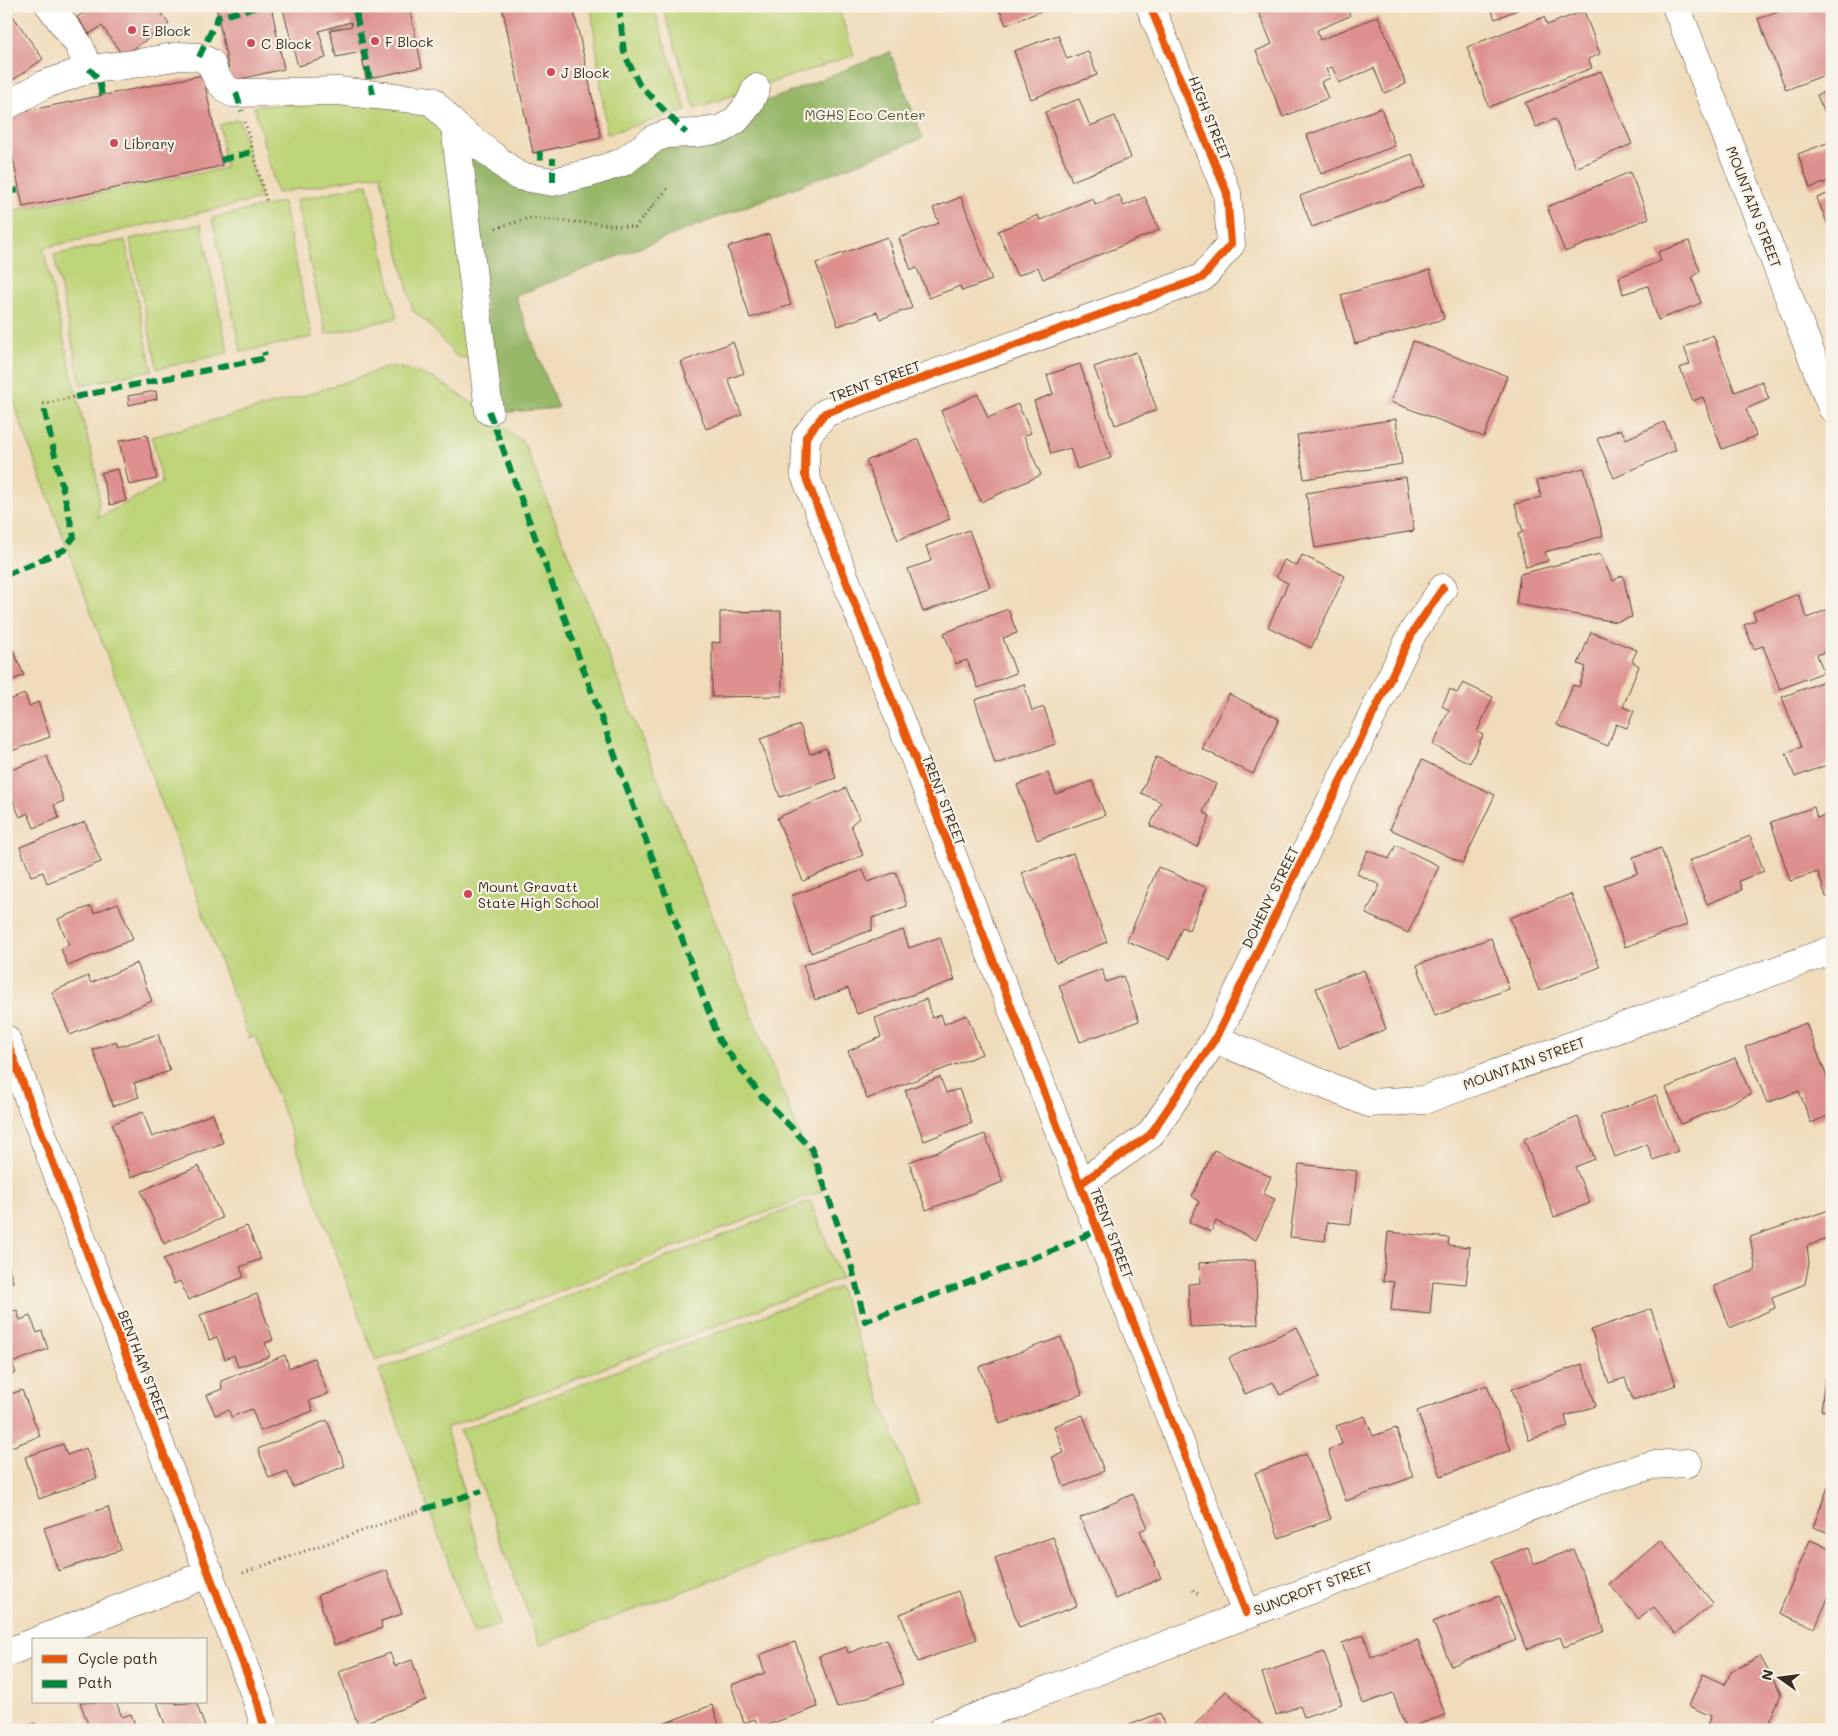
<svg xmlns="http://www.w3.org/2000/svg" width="1838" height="1736" font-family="Mali,sans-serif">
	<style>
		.green { fill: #bed478; stroke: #7c7f4b }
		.forest { fill: #96b668; stroke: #687043 }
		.building { fill: #dd908e }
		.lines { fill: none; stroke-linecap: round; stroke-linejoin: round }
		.minor-casing { stroke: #564536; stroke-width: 29 }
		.path { stroke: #564536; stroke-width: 3; stroke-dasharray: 1 4; stroke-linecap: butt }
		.minor { stroke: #fff; stroke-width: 28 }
		.quiet { stroke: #00873e; stroke-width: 6; stroke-dasharray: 12 6; stroke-linecap: butt }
		.cycleway-casing { stroke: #f7f3e8; stroke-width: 11 }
		.cycleway { stroke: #e8590c; stroke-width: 8 }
		.poi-dot { fill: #d1495b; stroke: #f7f3e8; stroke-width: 2 }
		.labels { text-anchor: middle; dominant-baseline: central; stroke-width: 4.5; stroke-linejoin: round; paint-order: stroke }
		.poi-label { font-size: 14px; fill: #3b2a1e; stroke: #f7f3e8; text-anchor: start }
		.park-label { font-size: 14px; fill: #5c5434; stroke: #f7f3e8 }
		.street-label { font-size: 14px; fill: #3b2a1e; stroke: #f7f3e8 }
	</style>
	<rect width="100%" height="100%" fill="#f7f3e8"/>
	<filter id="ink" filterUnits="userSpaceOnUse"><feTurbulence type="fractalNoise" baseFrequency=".02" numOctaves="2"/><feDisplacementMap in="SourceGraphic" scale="10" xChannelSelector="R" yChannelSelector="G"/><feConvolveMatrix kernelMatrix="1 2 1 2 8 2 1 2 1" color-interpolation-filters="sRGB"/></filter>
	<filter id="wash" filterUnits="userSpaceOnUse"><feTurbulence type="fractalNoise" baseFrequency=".0096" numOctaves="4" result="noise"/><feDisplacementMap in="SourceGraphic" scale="20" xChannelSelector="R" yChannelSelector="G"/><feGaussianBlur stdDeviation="1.12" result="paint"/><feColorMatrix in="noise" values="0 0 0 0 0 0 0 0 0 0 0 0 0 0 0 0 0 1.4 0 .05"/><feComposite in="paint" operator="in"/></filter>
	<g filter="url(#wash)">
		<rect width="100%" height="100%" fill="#f0dcbb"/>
		<g class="green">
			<polygon points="591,6 653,6 686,110 607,134"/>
			<polygon points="662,6 838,6 854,55 695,108"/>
			<polygon points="339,101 432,112 449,143 478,361 456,356 426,321 413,311 380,174 277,193 254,106"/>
			<path d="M239 119 261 199 43 248C55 299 66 350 78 401 87 440 102 477 98 518L162 483 152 437 303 396 392 366 414 371 437 380 480 408 524 443 822 1191 376 1361 255 1036 249 1038 6 383V198L8 197 16 210 225 168 220 125Z"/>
			<polygon points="368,184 397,318 326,334 296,200"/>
			<polygon points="283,202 312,337 241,352 212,218"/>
			<polygon points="201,224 228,353 157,369 130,239"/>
			<polygon points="125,240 152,370 81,385 54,255"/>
			<polygon points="810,1201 841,1278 446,1428 500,1624 474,1634 379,1370"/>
			<polygon points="839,1287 919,1503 540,1645 460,1430"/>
		</g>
		<polygon class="forest" points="890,52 923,138 515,296 558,408 499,413 466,143 552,187"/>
		<g id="blocks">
			<g class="building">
				<polygon points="6,6 43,59 6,85"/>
				<polygon points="88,6 156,6 169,24 123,56 102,26 89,34 77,17 90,9"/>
				<polygon points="216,6 271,6 284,69 231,81"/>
				<polygon points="282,6 409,6 422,67 366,79 361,52 336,57 330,30 352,26 351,22 319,31 326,58 298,66"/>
				<polygon points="502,6 573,6 601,138 533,153"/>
				<polygon points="998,6 1054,6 1006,25"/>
				<polygon points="1256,6 1346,6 1350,16 1317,30 1320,40 1378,16 1406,84 1384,93 1374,68 1339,83 1332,67 1326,69 1330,78 1321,82 1328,98 1283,117 1256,51 1272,44"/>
				<polygon points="1490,6 1527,6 1495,19"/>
				<polygon points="1741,6 1758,6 1744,12"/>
				<polygon points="1790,6 1823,6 1832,28 1832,72 1786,90 1758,19"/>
				<polygon points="1584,11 1600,54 1588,59 1592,68 1489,107 1467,47 1544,17 1547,25"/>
				<polygon points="1058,35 1067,59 1088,51 1097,75 1031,99 1014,51"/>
				<polygon points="1601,71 1632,144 1576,168 1555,119 1536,127 1525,103"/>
				<polygon points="203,75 222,166 23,207 6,125 6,115"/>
				<polygon points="1832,89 1832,130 1817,95"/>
				<polygon points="1079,99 1090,126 1115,116 1131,158 1072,181 1045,112"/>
				<polygon points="1381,108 1395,146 1321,174 1307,135"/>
				<polygon points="1832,141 1832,180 1810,188 1798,154"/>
				<polygon points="1412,154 1424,186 1312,227 1300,196"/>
				<polygon points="1630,172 1649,218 1565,252 1547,207"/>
				<polygon points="1832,192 1832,235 1817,198"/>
				<polygon points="1119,195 1124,206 1145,197 1159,230 1043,279 1038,267 1017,276 998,231 1038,215 1040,220 1093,198 1095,205"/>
				<polygon points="961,197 992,280 962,291 960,286 929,298 917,268 911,270 899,238 939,223 933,208"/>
				<polygon points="769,234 791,305 750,318 728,247"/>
				<polygon points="887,237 912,308 880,319 877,312 838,326 816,263"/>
				<polygon points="1689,241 1700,271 1692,278 1701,303 1658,320 1648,286 1623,294 1619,277 1661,261 1658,252"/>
				<polygon points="1430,270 1444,319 1355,344 1341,295"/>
				<polygon points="1713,335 1735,392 1762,381 1769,399 1746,409 1756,436 1722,449 1703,397 1693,401 1680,368 1690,364 1684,347"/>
				<polygon points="1413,341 1507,376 1484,437 1391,402"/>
				<polygon points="733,342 744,373 728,379 742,415 706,429 681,362"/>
				<polygon points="1136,352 1157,410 1115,425 1094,367"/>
				<polygon points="1080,364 1111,458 1077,469 1070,448 1051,454 1034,401 1053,394 1047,375"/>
				<polygon points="156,391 157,399 129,405 128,396"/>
				<polygon points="978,394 988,418 1018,404 1031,433 1024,436 1041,475 981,502 941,411"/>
				<polygon points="1396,419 1402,464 1304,479 1297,435"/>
				<polygon points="1664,422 1676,450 1614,478 1597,439 1621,429 1626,439"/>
				<polygon points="147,435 157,479 129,485 119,441"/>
				<polygon points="918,439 950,519 898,540 866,461"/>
				<polygon points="1584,468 1603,536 1545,552 1548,561 1526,567 1518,534 1523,532 1515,504 1541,497 1537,481"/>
				<polygon points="118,469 126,501 110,505 101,473"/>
				<polygon points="1406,477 1414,531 1315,548 1306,493"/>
				<polygon points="969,530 990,587 923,612 908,569 931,561 926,546"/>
				<polygon points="1600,554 1613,581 1623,575 1632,617 1616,622 1516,604 1520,574"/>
				<polygon points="1302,555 1345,576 1311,648 1268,627 1288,583 1276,577 1284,560 1297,566"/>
				<polygon points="1798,594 1807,618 1831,608 1832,649 1817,655 1824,672 1780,689 1763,646 1754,649 1744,625 1756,620 1753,612"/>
				<polygon points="1008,609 1017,633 1003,638 1016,673 978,688 967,660 956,664 944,633"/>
				<polygon points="781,611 782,696 712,697 712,642 720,643 720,612"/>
				<polygon points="1591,632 1637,650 1632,661 1639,666 1623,707 1634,711 1627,728 1616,724 1608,746 1557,725 1573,685 1579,687 1586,667 1578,664"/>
				<polygon points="13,650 24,675 6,683 6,653"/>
				<polygon points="1827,680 1832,692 1832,763 1795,777 1786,753 1801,747 1782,697"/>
				<polygon points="1463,683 1493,697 1477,732 1483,735 1470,763 1433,745 1449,710 1442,706 1450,689 1457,693"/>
				<polygon points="1024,684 1032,711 1044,707 1056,744 995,764 975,700"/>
				<polygon points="25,694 29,706 38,702 50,737 6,753 6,701"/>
				<polygon points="1229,694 1279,719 1253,774 1202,749"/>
				<polygon points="800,725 810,754 826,748 836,778 780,797 760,739"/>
				<polygon points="47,756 64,801 54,805 59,818 34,828 28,813 20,817 12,799 6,802 6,772"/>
				<polygon points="1156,757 1216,784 1203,812 1210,816 1197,847 1150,826 1161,802 1141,793"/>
				<polygon points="1422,760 1495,795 1463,863 1390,829"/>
				<polygon points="1048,773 1056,794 1092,781 1105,815 1037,840 1017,785"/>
				<polygon points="846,788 859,818 851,825 863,855 803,881 777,818"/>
				<polygon points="1814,807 1817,818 1832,813 1832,895 1826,897 1818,872 1790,881 1771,822"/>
				<polygon points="85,822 101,862 47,883 43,872 31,876 20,847"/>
				<polygon points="1750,836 1764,871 1739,881 1742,890 1707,904 1689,861"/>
				<polygon points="1396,845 1439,866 1408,933 1366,914 1380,885 1357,874 1368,850 1389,859"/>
				<polygon points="1661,848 1687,925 1625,947 1604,885 1638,873 1633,857"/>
				<polygon points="1073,853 1107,942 1056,963 1022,873"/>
				<polygon points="1158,867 1207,888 1189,930 1182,927 1170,959 1127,941"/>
				<polygon points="863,870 868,882 896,872 907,906 872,918 872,930 811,953 791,896"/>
				<polygon points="1571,894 1600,967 1539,991 1510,918"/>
				<polygon points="118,903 133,939 68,966 61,949 69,945 58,919 91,906 94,913"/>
				<polygon points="903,930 909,948 940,937 955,980 857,1014 848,988 815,1000 803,965"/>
				<polygon points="1491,938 1509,989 1435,1016 1417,965"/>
				<polygon points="137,963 152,1001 70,1035 52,992 88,976 91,983"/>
				<polygon points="1102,969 1106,982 1123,976 1139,1021 1080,1042 1059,985"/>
				<polygon points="1364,970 1386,1029 1339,1048 1316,988"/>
				<polygon points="926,999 932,1018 941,1014 944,1024 967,1015 982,1054 867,1099 848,1051 881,1037 875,1018"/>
				<polygon points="1806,1023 1832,1090 1832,1114 1811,1123 1799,1091 1767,1103 1745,1047"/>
				<polygon points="158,1034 170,1071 134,1083 139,1097 113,1106 93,1050 116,1041 118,1047"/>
				<polygon points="1735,1058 1751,1094 1681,1124 1666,1088"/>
				<polygon points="940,1077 946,1093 959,1089 972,1123 924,1141 905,1090"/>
				<polygon points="1656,1095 1678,1151 1653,1160 1647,1144 1615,1157 1600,1116"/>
				<polygon points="143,1112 152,1137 213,1114 223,1143 131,1177 112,1124"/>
				<polygon points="1578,1117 1595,1159 1575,1167 1590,1203 1554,1217 1524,1139"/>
				<polygon points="985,1134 1003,1182 926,1210 909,1162"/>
				<polygon points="1214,1150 1271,1177 1263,1194 1275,1199 1256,1240 1216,1221 1211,1232 1189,1222 1199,1202 1192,1196"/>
				<polygon points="1299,1164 1357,1171 1351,1224 1327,1222 1325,1241 1290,1237"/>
				<polygon points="199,1166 222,1218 164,1244 141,1191"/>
				<polygon points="1832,1209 1832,1237 1807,1246 1809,1263 1805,1284 1772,1297 1775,1308 1730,1328 1714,1286 1756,1270 1750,1237"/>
				<polygon points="247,1226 261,1259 240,1267 244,1277 188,1300 180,1281 174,1284 163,1259"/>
				<polygon points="1388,1232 1449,1238 1448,1245 1470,1247 1466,1284 1433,1281 1430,1314 1391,1310 1394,1282 1383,1281"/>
				<polygon points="7,1260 13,1282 6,1284 6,1261"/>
				<polygon points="1255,1260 1258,1324 1190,1327 1188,1284 1200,1283 1199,1263"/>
				<polygon points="257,1294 273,1340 265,1343 270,1356 238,1367 234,1355 225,1359 217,1337 209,1340 200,1315"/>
				<polygon points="1651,1309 1676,1385 1633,1400 1625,1378 1609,1383 1591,1330"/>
				<polygon points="17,1310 20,1320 30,1316 37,1333 42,1331 48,1349 12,1363 16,1373 6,1376 6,1314"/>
				<polygon points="1297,1327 1320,1377 1280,1395 1273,1382 1245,1394 1229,1358"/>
				<polygon points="1061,1337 1082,1394 1000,1424 979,1367"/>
				<polygon points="285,1355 289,1368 314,1358 328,1394 309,1401 313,1411 260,1431 252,1409 231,1417 229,1410 215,1415 207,1395 222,1389 221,1381"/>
				<polygon points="1582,1364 1596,1406 1565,1416 1568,1427 1529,1440 1512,1389"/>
				<polygon points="1825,1379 1832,1380 1832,1412 1821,1410"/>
				<polygon points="1487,1385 1511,1450 1441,1476 1417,1411"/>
				<polygon points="22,1390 40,1436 6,1449 6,1396"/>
				<polygon points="1083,1415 1104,1471 1064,1487 1052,1457 1064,1453 1054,1426"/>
				<polygon points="1365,1416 1373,1436 1396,1428 1413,1477 1346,1501 1328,1450 1342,1444 1336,1426"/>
				<polygon points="327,1420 345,1466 293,1487 287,1471 269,1478 258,1449"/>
				<polygon points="63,1444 67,1455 86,1448 97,1478 39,1499 25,1457"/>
				<polygon points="1306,1454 1331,1519 1279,1538 1255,1473"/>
				<polygon points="1828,1487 1832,1488 1832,1534 1813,1527"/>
				<polygon points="1133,1494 1148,1527 1140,1531 1161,1578 1116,1599 1080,1518"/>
				<polygon points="108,1507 121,1550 58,1571 44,1528"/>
				<polygon points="1053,1537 1077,1606 1019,1627 995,1558"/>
				<polygon points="1661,1540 1713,1603 1676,1634 1654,1607 1639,1619 1609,1584"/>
				<polygon points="1810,1540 1832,1549 1832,1589 1815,1628 1779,1613"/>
				<polygon points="1528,1547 1534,1564 1573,1549 1605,1631 1564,1647 1560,1637 1526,1649 1492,1561"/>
				<polygon points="387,1570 402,1614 381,1621 382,1628 334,1645 318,1595"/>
				<polygon points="958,1591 977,1639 918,1662 900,1614"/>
				<polygon points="1499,1596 1516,1640 1451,1666 1433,1622"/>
				<polygon points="1364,1635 1371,1657 1418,1640 1445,1715 1406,1729 1393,1693 1363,1704 1342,1643"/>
				<polygon points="887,1639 903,1684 837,1708 819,1656 846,1647 848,1653"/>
				<polygon points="795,1642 818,1707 759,1728 755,1719 744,1723 731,1685 765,1673 759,1655"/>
				<polygon points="1324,1652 1342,1704 1304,1717 1300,1706 1276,1715 1262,1673"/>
				<polygon points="390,1653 395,1666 412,1660 426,1700 358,1725 339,1672"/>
				<polygon points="1760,1656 1781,1694 1766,1730 1705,1730 1711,1716 1689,1706 1703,1674 1725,1684 1731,1672"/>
				<polygon points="1226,1691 1267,1730 1190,1730"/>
				<polygon points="80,1702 116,1702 122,1717 131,1714 137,1730 90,1730"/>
				<polygon points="157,1702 176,1702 176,1704 196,1702 206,1730 167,1730"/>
				<polygon points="712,1705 721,1730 647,1730"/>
				<polygon points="1160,1713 1166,1730 1117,1730"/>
				<polygon points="35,1723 37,1729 57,1723 59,1730 16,1730"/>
			</g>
		</g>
	</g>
	<g filter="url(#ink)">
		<use href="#blocks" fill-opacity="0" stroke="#564536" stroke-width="1"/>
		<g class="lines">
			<g class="minor-casing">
				<g id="minor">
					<path d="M50 6 79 45 89 69 126 65 180 56 199 57 211 63C215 77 220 85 232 93L338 91 432 101 455 126 489 411"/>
					<polyline points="1150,6 1227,193 1231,244 1202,278 825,413 806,437 805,475 1246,1613"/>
					<polyline points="1676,6 1832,408"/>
					<polyline points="6,106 43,85 89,69"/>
					<polyline points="455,126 518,176 553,182 590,173 623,162 655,138 667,134 697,133 722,129 736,120 749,104 756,88"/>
					<polyline points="6,1039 258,1703 265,1730"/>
					<polyline points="1215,1039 1369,1103 1424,1100 1832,950"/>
					<polyline points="1080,1184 1150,1135 1215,1039 1413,632 1443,588"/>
					<polyline points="39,1640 210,1573"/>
					<polyline points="6,1653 34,1642"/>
					<polyline points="942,1730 1598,1481 1652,1465 1688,1463"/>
				</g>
			</g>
			<g class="path">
				<polyline points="245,122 267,203"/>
				<polyline points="496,228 529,218 635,227 668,188"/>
				<polyline points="43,404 75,397"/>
				<polyline points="243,1573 424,1509"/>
				<polyline points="1193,1590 1199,1595"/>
			</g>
			<use href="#minor" class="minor"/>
			<g class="quiet">
				<polyline points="354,6 356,14 404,6"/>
				<polyline points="619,6 624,53 639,84 686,133"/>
				<polyline points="356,14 373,94"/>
				<polyline points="199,57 218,17 261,6"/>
				<polyline points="89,69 99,79 102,96"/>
				<polyline points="236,93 242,111"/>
				<polyline points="539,151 541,160"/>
				<polyline points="221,160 252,152"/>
				<polyline points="553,182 553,158"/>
				<polyline points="6,192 19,190"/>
				<polyline points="75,397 266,358 264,352"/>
				<polyline points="489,411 719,1040 762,1097 812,1149 851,1264 865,1321 1057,1249 1097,1230"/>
				<polyline points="6,575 64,550 74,537 43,404"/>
				<polyline points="424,1509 482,1491"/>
			</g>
			<g class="cycleway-casing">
				<g id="cycleway">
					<polyline points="1150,6 1227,193 1231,244 1202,278 825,413 806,437 805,475 1246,1613"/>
					<polyline points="6,1039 258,1703 265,1730"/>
					<polyline points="1080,1184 1150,1135 1215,1039 1413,632 1443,588"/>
				</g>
			</g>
			<use href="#cycleway" class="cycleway"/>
		</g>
	</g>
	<g class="poi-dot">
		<circle cx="132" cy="30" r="5"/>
		<circle cx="375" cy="41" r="5"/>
		<circle cx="251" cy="43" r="5"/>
		<circle cx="551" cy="72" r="5"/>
		<circle cx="114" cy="143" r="5"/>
		<circle cx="468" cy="894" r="5"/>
	</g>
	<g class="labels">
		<g class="poi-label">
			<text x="142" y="30">E Block</text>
			<text x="385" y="41">F Block</text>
			<text x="261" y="43">C Block</text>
			<text x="561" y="72">J Block</text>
			<text x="124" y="143">Library</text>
			<text x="478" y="886">Mount Gravatt<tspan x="478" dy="16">State High School</tspan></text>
		</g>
		<g class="park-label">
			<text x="865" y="114">MGHS Eco Center</text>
		</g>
		<g class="street-label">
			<text transform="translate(1210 118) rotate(68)">HIGH STREET</text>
			<text transform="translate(1754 207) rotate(69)">MOUNTAIN STREET</text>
			<text transform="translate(875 381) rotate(-20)">TRENT STREET</text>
			<text transform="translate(944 800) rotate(69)">TRENT STREET</text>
			<text transform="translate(1270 897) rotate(-64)">DOHENY STREET</text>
			<text transform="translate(1524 1063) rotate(-20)">MOUNTAIN STREET</text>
			<text transform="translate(1112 1233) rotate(69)">TRENT STREET</text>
			<text transform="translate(144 1366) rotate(69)">BENTHAM STREET</text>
			<text transform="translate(1313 1588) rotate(-21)">SUNCROFT STREET</text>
		</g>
	</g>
	<rect width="1838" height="1736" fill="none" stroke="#f7f3e8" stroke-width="25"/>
	<rect x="32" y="1638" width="175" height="65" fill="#f7f3e8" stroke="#aca397"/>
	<rect x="42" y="1655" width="25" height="8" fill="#e8590c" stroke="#aca397"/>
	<text x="78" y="1664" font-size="15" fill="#3b2a1e">Cycle path</text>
	<rect x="42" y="1680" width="25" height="8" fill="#00873e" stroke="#aca397"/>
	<text x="78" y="1688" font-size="15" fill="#3b2a1e">Path</text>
	<g transform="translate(1780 1678) rotate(284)" stroke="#f7f3e8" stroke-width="4" paint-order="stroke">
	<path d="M0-4L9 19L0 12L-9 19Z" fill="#3b2a1e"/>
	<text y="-8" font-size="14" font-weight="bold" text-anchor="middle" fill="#3b2a1e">N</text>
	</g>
</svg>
